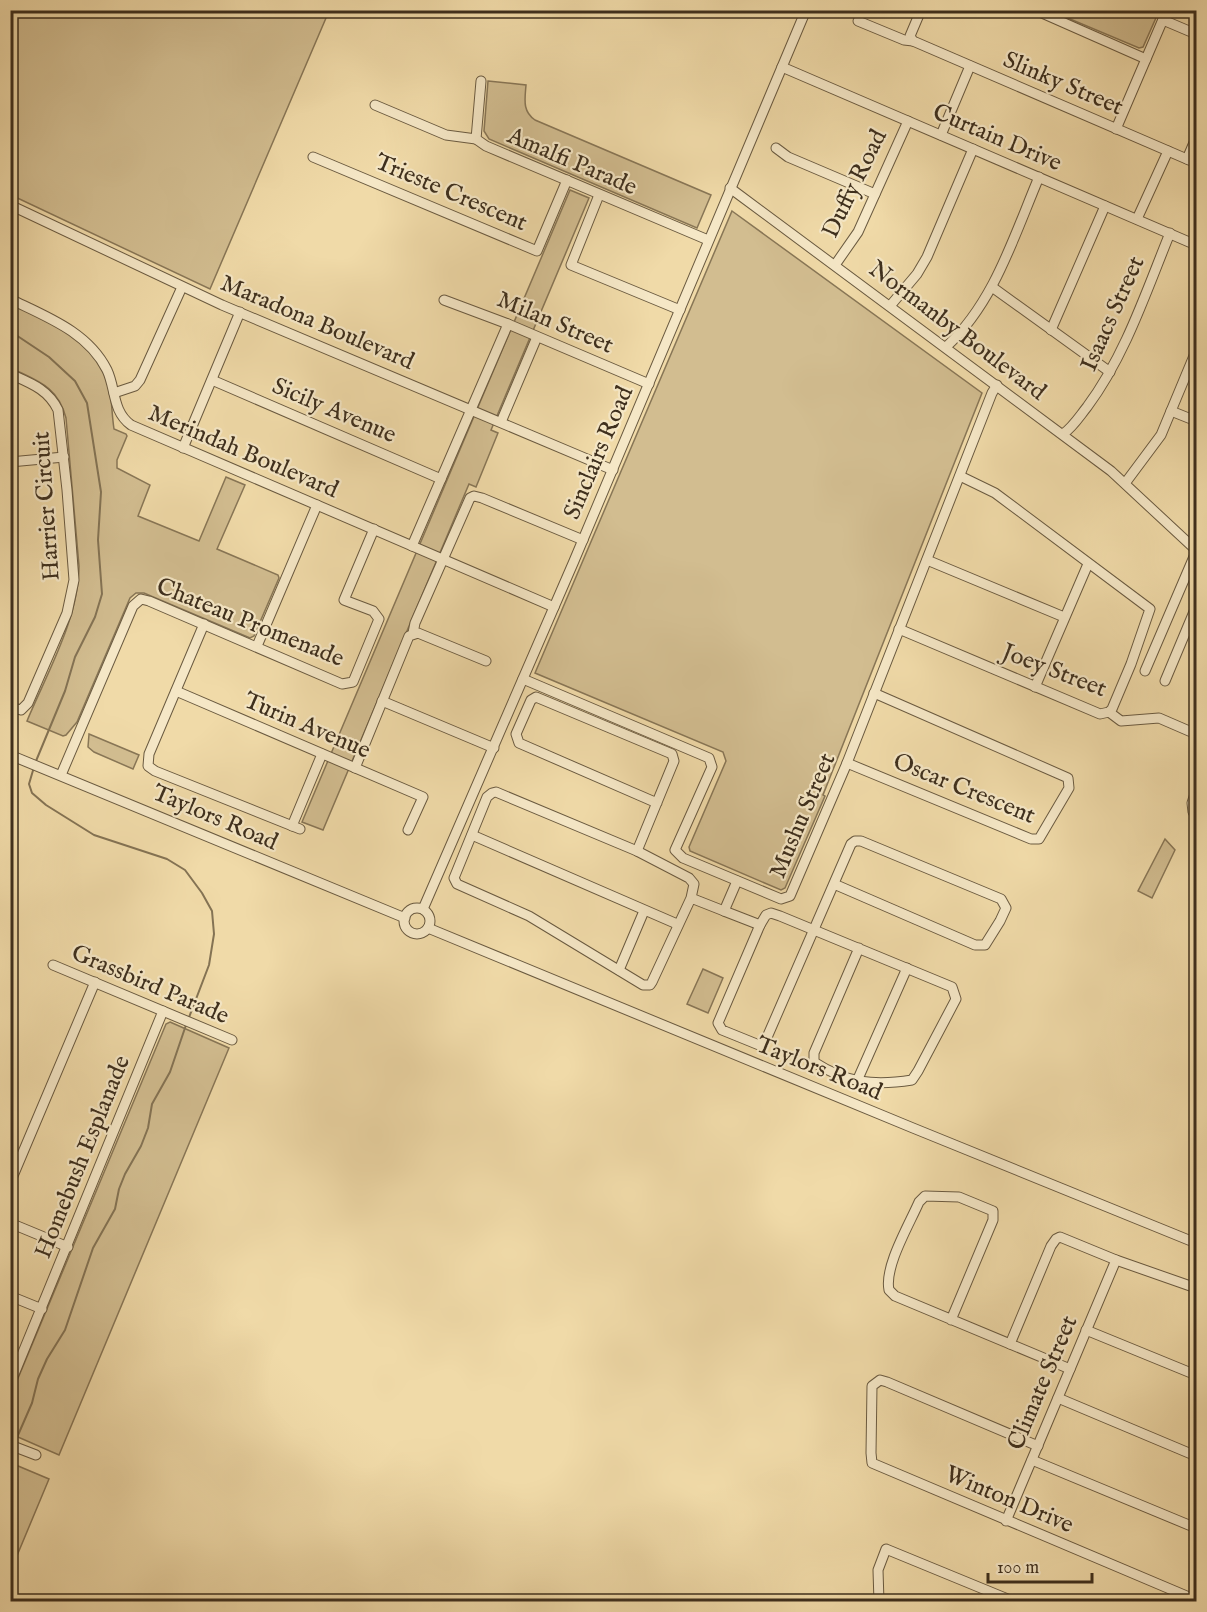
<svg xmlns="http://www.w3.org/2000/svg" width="1207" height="1612" font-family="'IM FELL English',serif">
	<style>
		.green { fill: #d2bd90; stroke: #887656; stroke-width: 1.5 }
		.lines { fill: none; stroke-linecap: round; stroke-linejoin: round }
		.stream { stroke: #847354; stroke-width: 2 }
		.minor-casing { stroke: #6a5a40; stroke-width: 11 }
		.minor { stroke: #f5e7c6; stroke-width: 9 }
		.labels { text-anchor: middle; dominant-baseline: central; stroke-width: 4.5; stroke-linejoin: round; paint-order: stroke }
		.street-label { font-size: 24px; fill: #3e2f1d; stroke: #f5e7c6 }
	</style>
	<rect width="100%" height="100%" fill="#f0daa8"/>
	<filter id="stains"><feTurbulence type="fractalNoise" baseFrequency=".00333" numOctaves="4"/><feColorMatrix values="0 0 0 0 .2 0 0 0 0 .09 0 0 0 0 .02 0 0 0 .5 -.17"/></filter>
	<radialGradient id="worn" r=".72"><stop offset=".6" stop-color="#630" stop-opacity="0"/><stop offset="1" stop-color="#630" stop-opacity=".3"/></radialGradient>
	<g class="green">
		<polygon points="11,10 329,11 210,289 11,195"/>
		<polygon points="1051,11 1159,11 1143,47 1139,48"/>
		<path d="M488 81 526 85C525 99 522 111 535 120L711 195 697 228 489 139 484 131Z"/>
		<polygon points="570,190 589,198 491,430 498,433 476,487 469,484 323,830 302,822"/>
		<polygon points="732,211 982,393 823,795 825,796 785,888 781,890 690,851 689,847 726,761 723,752 535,673"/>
		<path d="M11 303C53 323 99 341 110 392 112 404 112 416 114 429L126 434 127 436 117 460V468L150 485 138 516 199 541 226 477 245 485 217 549 278 575 279 578 254 636 250 638 144 593H136L130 598 77 722 66 735 63 736 27 721C47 673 79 618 79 566L66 418C58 386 37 381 11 368Z"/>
		<polygon points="89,734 139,755 133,769 94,752 88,747"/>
		<polygon points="1165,839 1175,850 1152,898 1138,891"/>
		<polygon points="703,969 723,978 708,1013 687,1004"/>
		<polygon points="170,1022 229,1048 59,1455 11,1434 11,1395 166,1024"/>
		<polygon points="11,1463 49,1479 11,1570"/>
	</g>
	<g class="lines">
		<g class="stream">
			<polyline points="10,331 49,357 75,381 87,403 101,492 98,540 102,594 95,617 75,657 65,691 36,761"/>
			<polyline points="34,767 29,784 32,793 46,805 94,835 167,859 185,870 202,893 212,911 214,934 209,965 188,1020"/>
			<polyline points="15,1442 32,1403 38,1379 47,1359 65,1330 93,1248 115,1209 119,1189 125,1174 141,1146 148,1128 152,1104 170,1072 186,1025"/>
		</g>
		<g class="minor-casing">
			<g id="minor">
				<polyline points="921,10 910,36 913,41 1196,163"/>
				<polyline points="1035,10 1146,59"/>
				<polyline points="1163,20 1196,34"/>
				<polyline points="858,21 904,40 913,41"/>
				<polyline points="782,67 1196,245"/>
				<polyline points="481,81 476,139 486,146 708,240"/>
				<polyline points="375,105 446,135 476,139"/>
				<polyline points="1116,129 1167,10"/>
				<polyline points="941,135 970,66"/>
				<polyline points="776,148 788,157 875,194"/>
				<polyline points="313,157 537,251 567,180"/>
				<polyline points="1187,159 1196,138"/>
				<polyline points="730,188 1111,471 1196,550"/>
				<polyline points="599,195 571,265 680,310"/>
				<polyline points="10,205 222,305 613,470"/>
				<polyline points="1137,219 1168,151"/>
				<polyline points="835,265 858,232 908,121"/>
				<polyline points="992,287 1110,372"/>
				<path d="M10 299C47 317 88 332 107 370 116 389 112 411 131 425L554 607"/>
				<polyline points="444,300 508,324 649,384"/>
				<polyline points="890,306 917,274 927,257 973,149"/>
				<polyline points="1051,330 1105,206"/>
				<path d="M946 347C994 303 1014 236 1039 177"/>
				<path d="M10 374C30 383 48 389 58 410L67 490 74 580 67 613 28 703 21 710 10 707"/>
				<polyline points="212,380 441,479"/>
				<polyline points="114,393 135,386 140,380 182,287"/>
				<polyline points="1171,411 1196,421"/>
				<polyline points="501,422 537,337"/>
				<path d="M1063 434C1073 427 1079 417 1087 407 1125 356 1146 292 1170 233"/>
				<polyline points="183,448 240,312"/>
				<polyline points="10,462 64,457"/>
				<polyline points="1126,482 1161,435 1196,351"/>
				<polyline points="412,546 508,324"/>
				<polyline points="927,560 1064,617"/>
				<polyline points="204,624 149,754 148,766 155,771 300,829"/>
				<polyline points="899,629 1100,714 1109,712 1112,709 1131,664 1150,609 995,493 960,476"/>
				<polyline points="413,633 415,623 470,498 474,496 482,498 583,540"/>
				<polyline points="257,646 317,505"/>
				<polyline points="1145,671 1196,552"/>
				<polyline points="523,679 709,758 712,767 675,850 683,858 781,899 790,896 847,763 992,393 997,385"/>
				<polyline points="1165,681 1196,607"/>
				<polyline points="1035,687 1088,564"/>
				<polyline points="176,691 423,797 408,830"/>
				<polyline points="382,701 494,748"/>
				<polyline points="1109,712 1121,721 1159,718 1196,734"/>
				<polyline points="10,755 405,918"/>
				<polyline points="847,763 1031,839 1039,839 1069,788 1068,778 874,693"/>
				<polyline points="355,768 409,636 418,633 486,661"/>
				<polyline points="61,775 133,606 141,599 149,601 342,684 353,682 379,619 373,611 344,600 374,529"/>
				<polyline points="1196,791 1192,803 1193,812 1196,814"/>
				<polyline points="292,826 322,754"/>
				<polyline points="472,835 677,924"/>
				<polyline points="637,851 674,761 672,754 536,697 531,700 516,734 519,743 657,803"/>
				<path d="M737 881 724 911 760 925 766 915 771 913 780 916 952 987 956 999 918 1071 912 1080C874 1086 846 1083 814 1062V1053L859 948"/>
				<polyline points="691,898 694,884 689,878 637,851 496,792 492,793 487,797 454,878 457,884 529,916 643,985 650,985 652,982 691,898 724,911"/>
				<circle cx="417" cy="921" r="13"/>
				<polyline points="423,909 574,561 806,10"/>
				<polyline points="760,925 718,1023 722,1030 759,1045 765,1042 851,844 855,841 861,841 1001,899 1006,908 1000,921 985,945 975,945 834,884"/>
				<polyline points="428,928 913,1128 1196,1243"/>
				<polyline points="53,965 232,1040"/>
				<polyline points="619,970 644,911"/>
				<polyline points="857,1081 907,968"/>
				<polyline points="10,1183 95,982"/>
				<polyline points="10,1223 68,1247"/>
				<polyline points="10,1296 42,1309"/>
				<path d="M951 1320 993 1220V1211L959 1197 925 1196 919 1202C909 1225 884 1267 889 1290L895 1296 1070 1369"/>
				<polyline points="1086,1330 1196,1375"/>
				<polyline points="1010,1344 1051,1246 1056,1239 1060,1237 1116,1260 1196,1288"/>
				<polyline points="10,1384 163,1011"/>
				<polyline points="1058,1398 1196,1456"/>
				<polyline points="10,1445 36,1455"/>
				<polyline points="1038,1446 887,1382 880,1380 872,1386 871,1453 872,1463 1196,1600"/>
				<polyline points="1032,1460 1196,1528"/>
				<polyline points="1006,1521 1116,1260"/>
				<polyline points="879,1602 878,1570 886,1549 1015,1602"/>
			</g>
		</g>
		<use href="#minor" class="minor"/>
	</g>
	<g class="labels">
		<g class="street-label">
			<text transform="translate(1063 84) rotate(23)">Slinky Street</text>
			<text transform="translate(997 138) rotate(23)">Curtain Drive</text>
			<text transform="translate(572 162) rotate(23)">Amalfi Parade</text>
			<text transform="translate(855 184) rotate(-64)">Duffy Road</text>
			<text transform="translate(451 193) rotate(23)">Trieste Crescent</text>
			<text transform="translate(1113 314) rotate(-66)">Isaacs Street</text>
			<text transform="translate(317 323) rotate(23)">Maradona Boulevard</text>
			<text transform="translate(555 323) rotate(23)">Milan Street</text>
			<text transform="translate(957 331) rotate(37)">Normanby Boulevard</text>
			<text transform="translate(334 411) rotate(23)">Sicily Avenue</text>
			<text transform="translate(243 452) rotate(23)">Merindah Boulevard</text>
			<text transform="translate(599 453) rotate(-67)">Sinclairs Road</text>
			<text transform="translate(47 506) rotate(-94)">Harrier Circuit</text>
			<text transform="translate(250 623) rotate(22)">Chateau Promenade</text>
			<text transform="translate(1054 671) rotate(21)">Joey Street</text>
			<text transform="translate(307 726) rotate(23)">Turin Avenue</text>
			<text transform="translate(964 789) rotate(22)">Oscar Crescent</text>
			<text transform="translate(803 816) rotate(-67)">Mushu Street</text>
			<text transform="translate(215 818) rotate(23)">Taylors Road</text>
			<text transform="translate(150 985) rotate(23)">Grassbird Parade</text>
			<text transform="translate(819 1069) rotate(22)">Taylors Road</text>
			<text transform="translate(83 1157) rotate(-68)">Homebush Esplanade</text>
			<text transform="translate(1043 1383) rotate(-67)">Climate Street</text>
			<text transform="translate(1009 1500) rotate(23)">Winton Drive</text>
		</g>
	</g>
	<rect width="1207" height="1612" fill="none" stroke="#f0daa8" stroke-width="36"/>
	<rect x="12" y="12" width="1183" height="1588" fill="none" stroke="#3e2f1d" stroke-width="3"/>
	<rect x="18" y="18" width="1171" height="1576" fill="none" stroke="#3e2f1d" stroke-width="1.5"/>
	<path d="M988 1573v9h104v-9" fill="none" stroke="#3e2f1d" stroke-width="3"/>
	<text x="997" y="1573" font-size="18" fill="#3e2f1d" stroke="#f5e7c6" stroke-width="4.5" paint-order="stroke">100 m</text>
	<rect width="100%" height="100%" filter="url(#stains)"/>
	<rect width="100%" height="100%" fill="url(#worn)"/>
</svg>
